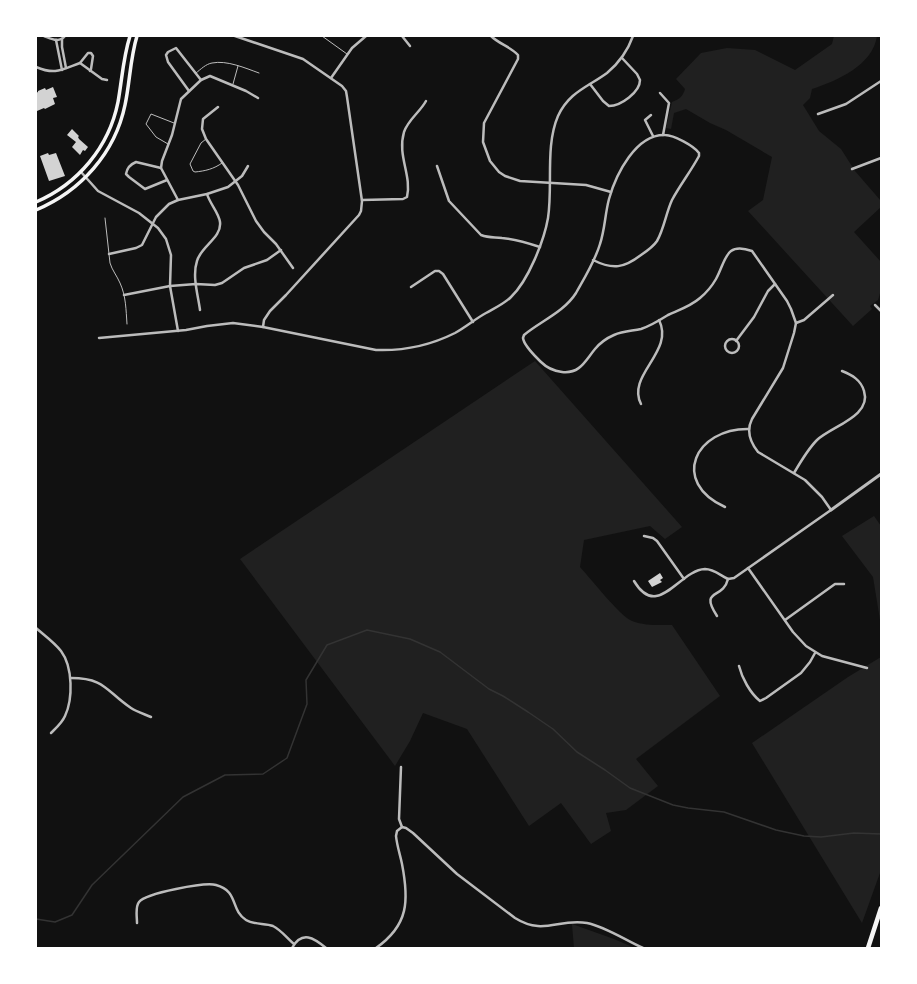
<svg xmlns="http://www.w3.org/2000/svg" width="917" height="984" font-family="'Source Sans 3',sans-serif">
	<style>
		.green { fill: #202020 }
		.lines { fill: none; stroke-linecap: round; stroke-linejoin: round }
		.stream { stroke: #333; stroke-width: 1.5 }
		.building { fill: #d3d3d3 }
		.service { stroke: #bcbcbc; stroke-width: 1 }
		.minor { stroke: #bcbcbc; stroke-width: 2.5 }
		.tertiary { stroke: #bcbcbc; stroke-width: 3 }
		.secondary { stroke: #f5f5f5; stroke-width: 3.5 }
		.motorway { stroke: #f5f5f5; stroke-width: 4.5 }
	</style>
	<rect width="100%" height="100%" fill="#111"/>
	<g class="green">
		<path d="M834 36H877C873 65 837 81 812 89L810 98 803 105 819 131 841 149 855 171 881 201V207L854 232 881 262V290L878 300 870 306 872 309 853 326 748 211 763 200 772 157 726 130 710 123 686 109 674 113 671 129 666 128 672 102C680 99 683 96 685 89L676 79 701 53 727 48 755 50 795 70 832 44Z"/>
		<path d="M535 361 682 527 665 539 650 526 584 540 580 567C590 578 621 617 632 621 645 626 659 625 672 625L720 696 636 759 658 786 626 810 606 813 611 831 591 844 561 803 529 826 467 729 423 713 410 741 395 766 240 559Z"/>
		<polygon points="874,516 881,526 881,626 873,577 842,536"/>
		<polygon points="881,657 881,870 862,923 752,743 848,677"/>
		<polygon points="572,924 614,939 635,948 574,948"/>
	</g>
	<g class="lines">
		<polyline class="stream" points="36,919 55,922 72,915 92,885 183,797 225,775 263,774 287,758 307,704 306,680 327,645 367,630 410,639 440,652 489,689 503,696 528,712 553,729 577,752 605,770 630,788 673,805 688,808 724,812 776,830 804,836 821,837 854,833 881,834"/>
	</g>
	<g class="building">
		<polygon points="53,87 57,97 53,98 55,104 45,109 44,108 37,111 36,93 38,92 38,91 45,88 46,90"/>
		<polygon points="72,129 79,136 78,137 79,139 88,147 85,151 83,150 80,155 72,147 76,142 67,135"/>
		<polygon points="48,153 49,155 56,153 65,176 49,181 40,156"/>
		<polygon points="660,573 663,578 660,580 662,582 652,587 648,581"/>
	</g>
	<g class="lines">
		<g class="service">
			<polyline points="322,36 347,54"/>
			<path d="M196 73C201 69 206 64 212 63 227 60 245 68 259 73"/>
			<polyline points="233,84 238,66"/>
			<path d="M206 139 201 143 190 164 193 171 195 172C205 171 214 169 222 163"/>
			<polyline points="168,144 156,137 146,124 151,114 174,123"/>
			<path d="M105 218 110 263C112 270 117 276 120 283 126 296 126 310 127 324"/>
		</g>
		<g class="minor">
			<path d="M44 36C52 39 59 43 65 36"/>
			<polyline points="235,36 303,59 342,86 346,91 347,97 362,201 361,211 359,215 286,295 270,311 264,320 263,327"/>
			<polyline points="402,36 410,46"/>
			<path d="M491 36C499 44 511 47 518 55V59L484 123 483 142 490 161 499 172 505 176 520 181 586 185 611 192"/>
			<polyline points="62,39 62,47 66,68"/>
			<polyline points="56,40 62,70"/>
			<polyline points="80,63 88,53 91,53 93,56 91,69 90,71"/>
			<path d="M36 67C55 75 61 70 80 63L102 79 107 80"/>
			<polyline points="331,78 352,48 366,36"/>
			<path d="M590 84 603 101 609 106C621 106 640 92 640 80L637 74 622 58"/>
			<polyline points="189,91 168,62 166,55 168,52 176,48 201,80"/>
			<polyline points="660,93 669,103 663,135"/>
			<polyline points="218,107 203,119 202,129 206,139 238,185 256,221 264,232 276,244 293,268"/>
			<polyline points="818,114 846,104 881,81"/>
			<polyline points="651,115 645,120 653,136"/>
			<path d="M437 166 449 201 481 235C489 238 494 237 502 238 515 239 528 243 540 247"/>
			<path d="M161 168 136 162C131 164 127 168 126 174L129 177 145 189 167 180"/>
			<polyline points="852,169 881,158"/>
			<polyline points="81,172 98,191 139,213 158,228 166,239 171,255 170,286 178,331"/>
			<polyline points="178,200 161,168 162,161 172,135 181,99 201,80 210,76 246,91 258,98"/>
			<path d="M362 200 403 199 407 197C412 175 397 156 404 132 408 120 420 112 426 101"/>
			<polyline points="109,254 136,248 142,245 156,217 169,204 178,200 207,194 228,187 242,176 248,166"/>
			<path d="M593 260C613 270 624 268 641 255 647 251 653 247 657 241 664 229 666 213 672 200 680 185 691 171 699 156V153C694 146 674 135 665 135 636 134 616 174 609 199 605 214 605 229 600 244 595 261 585 277 576 293 564 312 541 321 524 335L523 338C524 346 535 356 541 362 547 368 554 371 562 372 580 374 585 361 595 349 600 343 607 338 614 335 623 331 632 331 641 329 650 326 660 320 668 315 679 310 691 306 700 298 706 293 712 286 716 279 726 261 725 241 752 251L787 301 791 309 796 323 794 333 783 368 752 419C746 431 750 442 758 452L805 480 822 497 831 510 734 578 728 579"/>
			<polyline points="411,287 435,271 439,271 443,274 473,322"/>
			<polyline points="124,295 170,286 196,284 215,285 222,283 244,268 267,260 281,250"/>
			<polyline points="875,305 881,311"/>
			<path d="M200 310C198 295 192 276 197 261 201 246 222 238 220 222 219 213 210 204 207 194"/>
			<polyline points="796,323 804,320 833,295"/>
			<path d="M99 338 186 330 207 326 233 323 263 327 376 350C403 351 431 345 455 333 466 327 475 319 486 313 495 308 504 304 511 297 528 281 544 241 548 218 553 186 545 146 558 116 569 92 588 87 607 73 619 63 628 50 633 36"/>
			<circle cx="732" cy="346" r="7"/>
			<polyline points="736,341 754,317 768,291 775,284"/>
			<path d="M641 404C626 375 675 352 659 320"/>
			<path d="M794 473C801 461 808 449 817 440 832 426 872 416 864 391 861 380 852 375 842 371"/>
			<path d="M725 507C670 482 695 428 749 429"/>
			<polyline points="644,536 653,538 657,541 684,579"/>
			<polyline points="748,568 793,632 806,646 822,656 867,668"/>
			<path d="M634 581C658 621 679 570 705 569 714 569 721 576 728 579"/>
			<path d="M717 616C699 588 723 600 728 579"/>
			<polyline points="785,620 835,584 844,584"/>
			<path d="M36 628C44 635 54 642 61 651 73 667 73 699 65 716 62 723 56 728 51 733"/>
			<path d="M739 666C742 678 750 693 760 701L766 698 801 673 810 662 815 653"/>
			<path d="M71 678C105 678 106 691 131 708 137 712 144 714 151 717"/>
			<polyline points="401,767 399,819 402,827"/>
			<path d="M402 827 406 828 413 833 457 874 515 918C544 936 558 918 587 923 606 927 625 940 643 948"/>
			<path d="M137 923C137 916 135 907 139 902 146 893 205 882 216 885 239 891 230 910 246 920 254 925 265 923 273 926 281 930 287 938 294 944"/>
			<path d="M292 948C302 930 314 938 326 948"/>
			<path d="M376 948C409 925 409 900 402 864 400 854 397 846 396 836L397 831 402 827"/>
		</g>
		<polyline class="tertiary" points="831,510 881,474"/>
		<g class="secondary">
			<path d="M36 202C78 184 109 147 118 102 122 80 123 58 130 36"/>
			<path d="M36 210C81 191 115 153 125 105 130 82 130 59 137 36"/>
		</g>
		<polyline class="motorway" points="868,948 881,908"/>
	</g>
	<rect width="917" height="984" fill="none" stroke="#ffffff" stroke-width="74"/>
</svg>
